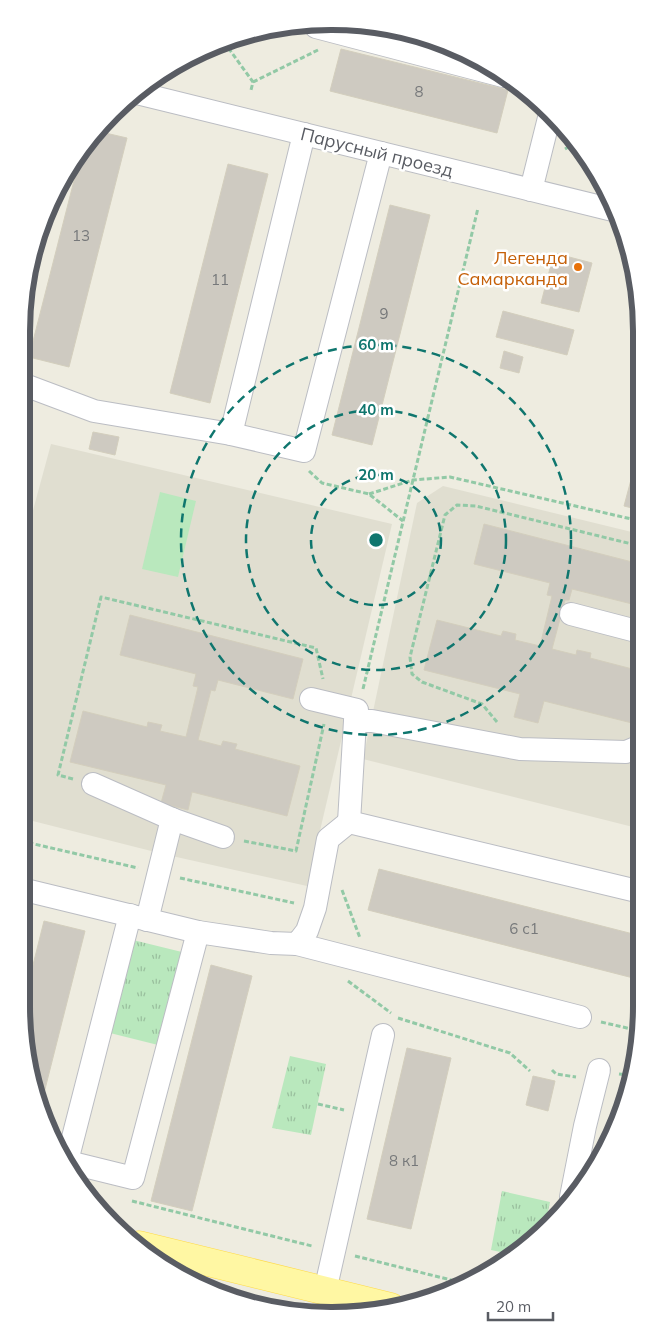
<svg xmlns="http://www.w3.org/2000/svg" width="663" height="1337" font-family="Mulish,sans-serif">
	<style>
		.education { fill: #e0ded0 }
		.forest { fill: url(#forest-firs) }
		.park { fill: url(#park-tufts) }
		.garden { fill: #b9e8bd }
		.building { fill: #cecac1; stroke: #d3cebd }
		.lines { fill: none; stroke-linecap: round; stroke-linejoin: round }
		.minor-casing { stroke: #bbbdc3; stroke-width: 24 }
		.major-casing { stroke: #ffda47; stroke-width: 29 }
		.path { stroke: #92c9a6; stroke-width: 3; stroke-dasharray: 5 2.5; stroke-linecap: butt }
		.minor { stroke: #fff; stroke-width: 22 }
		.major { stroke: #fff7a3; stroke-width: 28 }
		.ring { fill: none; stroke: #0f766e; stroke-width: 2.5; stroke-dasharray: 9 6 }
		.food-dot { fill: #e8710a; stroke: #fff; stroke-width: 2 }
		.labels { text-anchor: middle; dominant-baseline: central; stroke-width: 5; stroke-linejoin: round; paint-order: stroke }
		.number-label { font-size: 15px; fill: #76787a }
		.street-label { font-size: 18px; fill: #595c63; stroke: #fff }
		.food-label { font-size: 18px; fill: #c56008; stroke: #fff; text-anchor: end }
		.rim { fill: none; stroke: #595c63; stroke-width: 6 }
		.centre { fill: #0f766e; stroke: #fff; stroke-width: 2.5 }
		.ring-label { font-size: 15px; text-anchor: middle; font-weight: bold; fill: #0f766e; stroke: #fff; stroke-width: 5; stroke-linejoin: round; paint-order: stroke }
	</style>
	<defs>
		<pattern id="forest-firs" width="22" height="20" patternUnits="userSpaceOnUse" patternTransform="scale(1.25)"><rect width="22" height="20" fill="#b9e8bd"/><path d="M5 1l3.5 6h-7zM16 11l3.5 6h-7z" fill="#99bf9d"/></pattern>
		<pattern id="park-tufts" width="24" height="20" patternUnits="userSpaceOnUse" patternTransform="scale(1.25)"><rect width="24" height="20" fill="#b9e8bd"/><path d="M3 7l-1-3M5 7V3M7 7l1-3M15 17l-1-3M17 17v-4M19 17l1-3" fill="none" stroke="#99bf9d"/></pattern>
	</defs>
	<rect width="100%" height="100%" fill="#eeece0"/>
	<g class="education">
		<polygon points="51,444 392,524 307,886 163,854 21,818 22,551"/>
		<polygon points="443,486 640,534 641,829 363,759 417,503"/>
	</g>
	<polygon class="forest" points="21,912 31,915 21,953"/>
	<g class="park">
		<polygon points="129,939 186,953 162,1046 106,1032"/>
		<polygon points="290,1056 326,1064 311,1135 272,1128"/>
		<polygon points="502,1191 550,1202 544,1230 510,1254 491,1250"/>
	</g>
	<polygon class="garden" points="160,492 196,501 178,577 142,569"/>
	<g class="building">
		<polygon points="341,49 508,90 497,133 330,91"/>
		<polygon points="101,132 127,138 69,367 29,357 79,161"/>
		<polygon points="228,164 268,174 210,403 170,393"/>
		<polygon points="390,205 430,215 372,445 332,435"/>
		<polygon points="554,253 592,263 579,312 541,303"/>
		<polygon points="503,311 574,330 567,355 496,337"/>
		<polygon points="504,351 523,357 519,373 500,368"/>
		<polygon points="93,432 119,437 115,455 89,449"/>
		<polygon points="640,446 640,510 624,506"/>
		<polygon points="484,524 640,564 640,606 572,589 569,600 565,600 552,649 576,655 577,650 591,653 590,658 640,671 640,725 544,701 538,723 514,717 520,694 424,670 437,620 501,636 503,631 516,634 515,640 540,646 552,596 547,595 550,583 474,564"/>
		<polygon points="130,615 303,659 293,699 218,680 215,691 211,690 198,740 221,746 223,741 237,744 235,749 300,766 287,816 192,792 188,810 161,803 166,785 70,762 83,711 147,727 148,722 162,725 160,731 186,737 198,687 193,686 196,674 120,655"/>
		<polygon points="379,869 641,936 641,980 368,910"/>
		<polygon points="44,921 85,931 40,1109 38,1105 22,1009"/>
		<polygon points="211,965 252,976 192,1211 151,1201"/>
		<polygon points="407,1048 451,1058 411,1229 367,1219"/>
		<polygon points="533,1076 555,1081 548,1111 526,1105"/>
	</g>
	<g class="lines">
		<g class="minor-casing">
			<g id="minor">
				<polyline points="316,27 503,76"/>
				<polyline points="137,93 617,211"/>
				<polyline points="531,190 550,114"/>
				<polyline points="22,384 94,411 231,434 304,451 381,153"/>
				<polyline points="231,434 304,134"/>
				<polyline points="571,614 640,632"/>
				<polyline points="311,699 357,710 355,721 349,822"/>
				<polyline points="355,721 372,721 520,749 626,752 640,746"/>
				<polyline points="93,784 172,819 223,837"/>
				<polyline points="21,889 198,932 271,943 297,944 307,931 315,908 328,839 349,822 641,892"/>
				<polyline points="147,920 172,819"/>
				<polyline points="297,944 580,1017"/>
				<polyline points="67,1161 130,915"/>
				<polyline points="68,1162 133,1178 198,932"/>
				<polyline points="571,1197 585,1126 599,1070"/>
				<polyline points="325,1291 383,1035"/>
			</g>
		</g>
		<g class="major-casing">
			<polyline id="major" points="139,1245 391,1307"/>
		</g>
		<g class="path">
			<polyline points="224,42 253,82 251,90"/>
			<polyline points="253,82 318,50"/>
			<polyline points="565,149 575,143"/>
			<polyline points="309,471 322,483 369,494 403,521"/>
			<polyline points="369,494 413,480 450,477 640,521"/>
			<polyline points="363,689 478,208"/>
			<polyline points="497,722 482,704 422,682 412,674 410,657 445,515 457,505 476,506 640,546"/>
			<polyline points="73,779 58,775 101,597 316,648 323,679"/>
			<polyline points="21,841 138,868"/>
			<polyline points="244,841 296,851 324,724"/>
			<polyline points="180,878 294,903"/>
			<polyline points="342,890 360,938"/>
			<polyline points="348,981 391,1013"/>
			<polyline points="398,1018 510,1053 530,1071"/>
			<polyline points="601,1022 640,1031"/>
			<polyline points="552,1070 556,1074 576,1077"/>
			<polyline points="619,1074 628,1075"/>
			<polyline points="318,1104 344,1110"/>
			<polyline points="132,1201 312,1246"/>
			<polyline points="355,1256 467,1284"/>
		</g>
		<use href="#minor" class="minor"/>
		<use href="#major" class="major"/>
	</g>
	<g class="ring">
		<circle cx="376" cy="540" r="65"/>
		<circle cx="376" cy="540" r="130"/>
		<circle cx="376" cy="540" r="195"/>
	</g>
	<circle class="food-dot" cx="578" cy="267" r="5"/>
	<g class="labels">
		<g class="number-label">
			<text x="419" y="91">8</text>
			<text x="81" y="235">13</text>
			<text x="220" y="279">11</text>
			<text x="384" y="313">9</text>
			<text x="524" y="928">6 с1</text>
			<text x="404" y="1160">8 к1</text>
		</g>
		<g class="street-label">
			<text transform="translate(377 152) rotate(14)">Парусный проезд</text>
		</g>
		<g class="food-label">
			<text x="568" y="257">Легенда<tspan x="568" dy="21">Самарканда</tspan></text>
		</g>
	</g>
	<path d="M0 0H663V1337H0ZM331 30H332A301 301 0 0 1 633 331V1006A301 301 0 0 1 332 1307H331A301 301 0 0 1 30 1006V331A301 301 0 0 1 331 30Z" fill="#fff" fill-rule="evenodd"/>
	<path class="rim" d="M331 30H332A301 301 0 0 1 633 331V1006A301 301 0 0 1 332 1307H331A301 301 0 0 1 30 1006V331A301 301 0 0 1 331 30Z"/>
	<circle cx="376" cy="540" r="8" class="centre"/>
	<g class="ring-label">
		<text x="376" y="350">60 m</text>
		<text x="376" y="415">40 m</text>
		<text x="376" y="480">20 m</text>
	</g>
	<path d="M488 1312v8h65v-8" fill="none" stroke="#595c63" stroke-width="2.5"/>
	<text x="496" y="1312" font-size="15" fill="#595c63" stroke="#ffffff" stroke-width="4" paint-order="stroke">20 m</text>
</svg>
